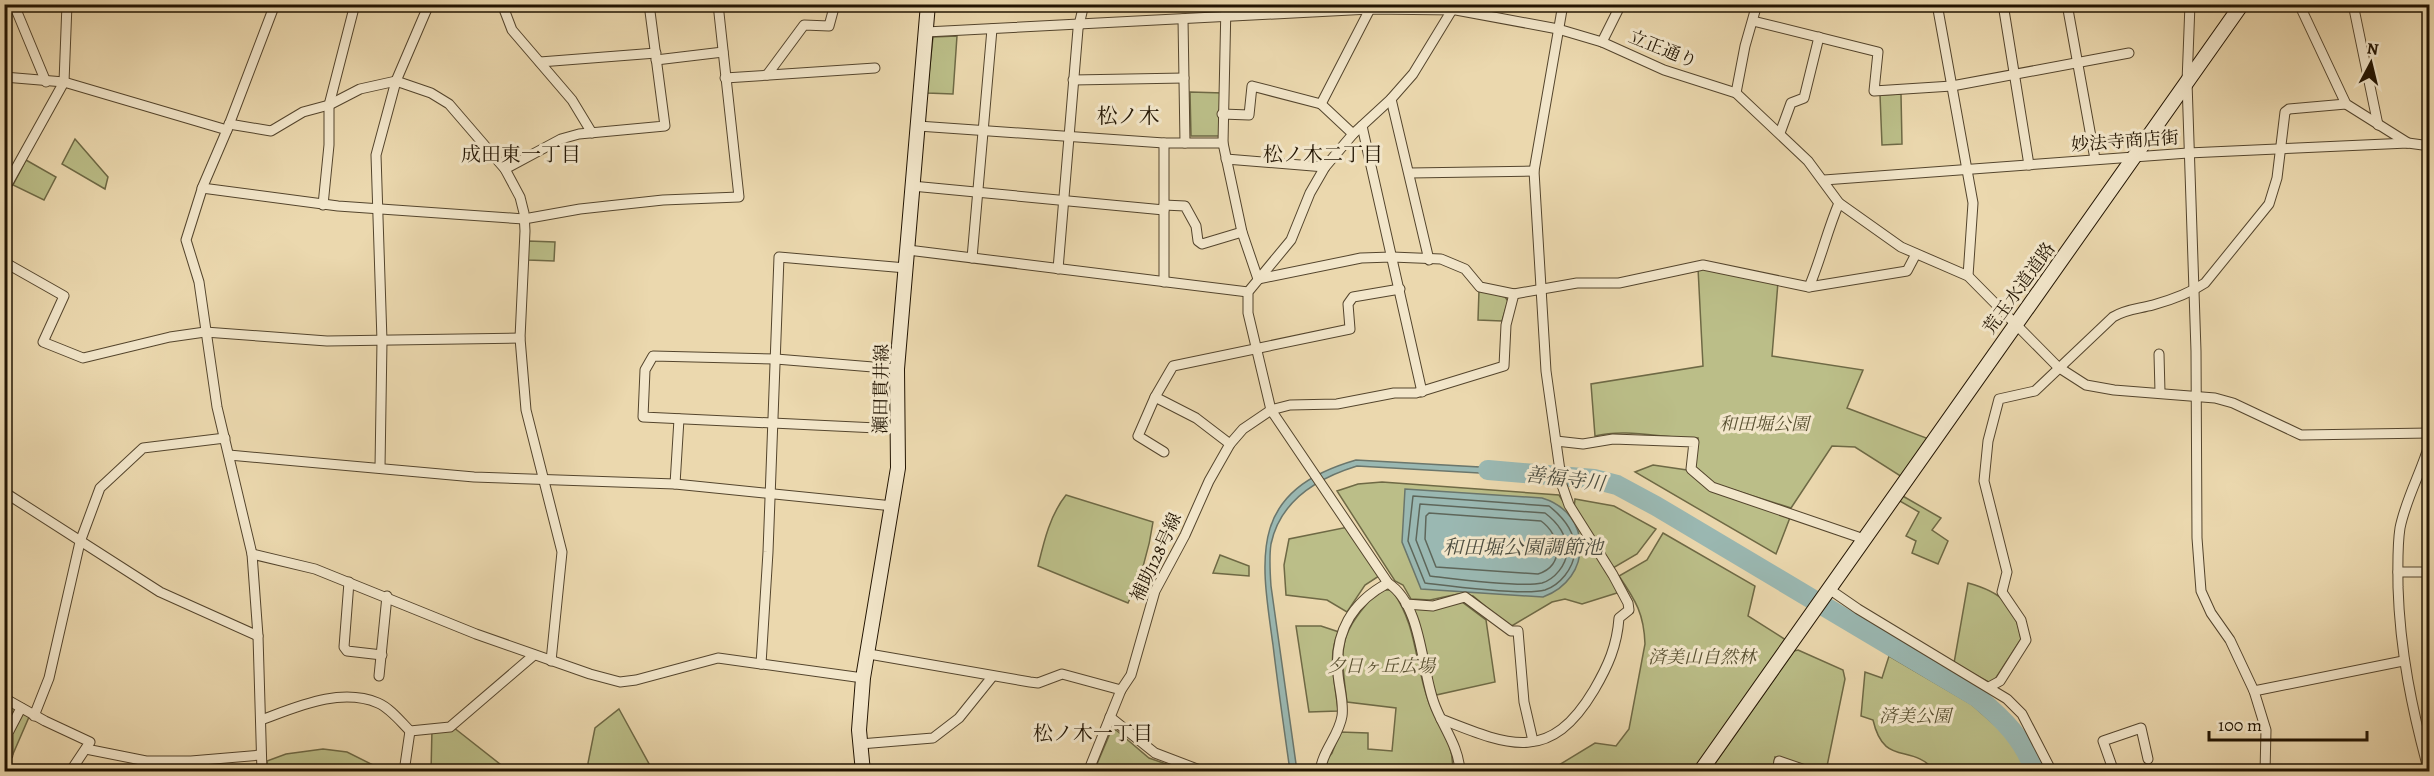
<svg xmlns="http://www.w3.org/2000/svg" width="2434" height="776" font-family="Alegreya,'Noto Serif JP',serif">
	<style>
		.green { fill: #bbbe88; stroke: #6e6945; stroke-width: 1.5 }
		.water { fill: #9ab8b2; stroke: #6a766c; stroke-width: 1.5 }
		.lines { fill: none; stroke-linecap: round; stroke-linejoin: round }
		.shore { stroke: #5e665a; stroke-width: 1.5 }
		.river { stroke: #9ab8b2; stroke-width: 20 }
		.street-casing { stroke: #54452d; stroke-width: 11 }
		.secondary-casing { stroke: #221402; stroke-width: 16 }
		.street { stroke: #f2e6ca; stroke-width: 9 }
		.secondary { stroke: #f2e6ca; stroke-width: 14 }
		.labels { text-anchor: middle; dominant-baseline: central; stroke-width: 6; stroke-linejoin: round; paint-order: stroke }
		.street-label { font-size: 18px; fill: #221402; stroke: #f2e6ca }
		.park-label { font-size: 18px; font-style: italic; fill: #585031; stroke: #f2e6ca }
		.neighbourhood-label { font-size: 20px; fill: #221402; stroke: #f2e6ca }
		.water-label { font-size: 20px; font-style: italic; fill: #4c4d40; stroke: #f2e6ca }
		.quarter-label { font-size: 21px; fill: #221402; stroke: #f2e6ca }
	</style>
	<rect width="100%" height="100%" fill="#ebd8ae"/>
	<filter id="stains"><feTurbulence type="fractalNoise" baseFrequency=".00333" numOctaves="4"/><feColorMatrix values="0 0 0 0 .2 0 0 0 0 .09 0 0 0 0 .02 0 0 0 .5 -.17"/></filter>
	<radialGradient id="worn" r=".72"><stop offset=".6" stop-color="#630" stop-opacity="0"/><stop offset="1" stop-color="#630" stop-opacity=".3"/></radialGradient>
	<g class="green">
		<polygon points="957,36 953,94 927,93 933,37"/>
		<polygon points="1190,92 1223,93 1223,136 1191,136"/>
		<polygon points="1901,94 1902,144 1882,145 1880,95"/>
		<polygon points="75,139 108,177 105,189 62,164"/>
		<polygon points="26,160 56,177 44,200 13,185"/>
		<polygon points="528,241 555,242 554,261 528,260"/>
		<path d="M1698 268 1778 282 1772 356 1863 370 1847 408 1929 439 1902 477 1855 447 1832 446 1791 508 1715 484 1695 467 1698 438C1663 439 1629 428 1595 436L1591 384 1703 366Z"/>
		<polygon points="1479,290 1505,297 1508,301 1502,321 1478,320"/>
		<polygon points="1653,465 1687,470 1711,489 1791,515 1776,554 1635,472"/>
		<polygon points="1382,482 1559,495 1620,592 1582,604 1565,599 1552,602 1510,627 1473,596 1458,594 1430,600 1411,599 1403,585 1395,581 1337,491 1358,484"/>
		<path d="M1066 495 1153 522C1149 551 1141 577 1128 603L1038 566C1044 541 1050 515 1066 495Z"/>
		<polygon points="1901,495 1941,518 1932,530 1948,541 1938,564 1912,553 1916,541 1906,536 1919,512 1898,500"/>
		<polygon points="1575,499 1614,506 1656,529 1637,554 1613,568 1574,508"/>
		<polygon points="1348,527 1379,576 1365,585 1347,612 1327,600 1286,595 1284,565 1289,539"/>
		<path d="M1663 533 1755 586 1748 616 1786 640 1694 771 1553 772 1554 768 1595 743 1616 746 1629 729 1645 644C1644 614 1636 601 1619 576L1647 560Z"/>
		<polygon points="1220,555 1249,566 1249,576 1213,573"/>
		<path d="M1968 583C2001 592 2015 604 2021 639L1992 684 1954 663Z"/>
		<path d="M1379 590H1392C1418 627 1414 663 1429 703 1438 726 1456 746 1452 771H1326L1324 763 1332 753 1340 732 1368 733V749L1392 751 1396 708 1347 702C1339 643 1339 634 1379 590Z"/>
		<polygon points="1462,602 1486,620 1495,682 1436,695 1412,609"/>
		<path d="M1296 626H1321L1339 632C1326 654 1336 687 1338 711L1309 712Z"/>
		<polygon points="1798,650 1843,670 1845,679 1826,771 1775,757 1772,771 1709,772 1794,651"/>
		<path d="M1889 656 1971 704 1996 726 2006 730 2020 750 2030 771H1935C1911 742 1884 768 1873 720L1861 716 1865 672 1882 678Z"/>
		<polygon points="5,703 29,717 13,754 5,750"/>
		<polygon points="619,709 653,771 589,771 588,763 595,728"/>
		<polygon points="453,727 505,768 503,771 431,772 432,729"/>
		<polygon points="1116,730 1149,758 1186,771 1094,771 1111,731"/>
		<polygon points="323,749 347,752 375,766 379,765 385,771 268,771 267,761 286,754"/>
	</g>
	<g class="water">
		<path d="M1356 460 1515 469 1514 475 1357 466C1318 478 1280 501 1271 544 1269 557 1270 572 1271 586L1297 771H1290C1284 729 1278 687 1273 645 1260 554 1249 491 1356 460Z"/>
		<path d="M1405 489 1542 498C1593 513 1593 579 1543 597L1421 589 1402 542Z"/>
	</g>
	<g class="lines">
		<g class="shore">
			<path d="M1413 496 1549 506C1563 517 1576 533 1575 552 1573 569 1560 585 1545 590 1524 596 1450 586 1425 583L1408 541Z"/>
			<path d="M1420 504 1545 513C1557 522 1568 536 1567 552 1566 565 1555 579 1542 583 1521 588 1455 579 1430 576L1416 540Z"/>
			<path d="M1429 513 1541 521C1561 535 1565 566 1538 574L1436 567 1425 539 1426 516Z"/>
		</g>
		<path class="river" d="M1488 470 1594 479 1617 485 1656 506 1978 698C2003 719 2024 739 2035 772"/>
		<g class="street-casing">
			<g id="street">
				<polyline points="11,4 17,12 46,82"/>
				<polyline points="502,4 512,30 572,100 592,133"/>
				<polyline points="1226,4 1223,143 1242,232 1258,279"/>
				<polyline points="1937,4 1973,203 1968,276"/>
				<polyline points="2003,4 2029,165"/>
				<polyline points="2067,4 2095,159"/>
				<polyline points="2190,4 2187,82 2196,351 2197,538 2201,591 2211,613 2230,640 2254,691 2266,730 2265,772"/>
				<polyline points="2299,4 2346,104 2408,143"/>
				<polyline points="2353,4 2378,125"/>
				<path d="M1452 10 1413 74 1391 99 1353 134 1325 167 1310 193 1291 240 1248 292V313L1271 410 1388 583C1422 605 1421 668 1434 703 1442 726 1459 746 1460 772"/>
				<polyline points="1183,19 1185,143"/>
				<polyline points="1753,21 1878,52 1874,91 1952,86 2129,53"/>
				<polyline points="926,32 1370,9 1456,10 1558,29 1602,42 1664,70 1736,93 1808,161 1839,203 1901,247 1968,276 2058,367 2086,385 2114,390 2215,398 2233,403 2301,435 2430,433"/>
				<polyline points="1602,42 1621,4"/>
				<polyline points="656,60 723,52"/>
				<polyline points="540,62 656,53"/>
				<polyline points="767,75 804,25 829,26 835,4"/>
				<polyline points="4,77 64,82 227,130"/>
				<polyline points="725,78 875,68"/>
				<polyline points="1073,80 1184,78"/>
				<polyline points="1736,93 1745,46 1757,4"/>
				<polyline points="1391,99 1429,260"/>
				<polyline points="1321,104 1370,9"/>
				<polyline points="1222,114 1249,115 1252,86 1321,104 1353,134"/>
				<polyline points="229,124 271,131 303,112 329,105 360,89 396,81 431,93 449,104 505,169 520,197 524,213 525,231 520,338 526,410 562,552 551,661"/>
				<polyline points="918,126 1164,143 1223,143"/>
				<polyline points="1362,126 1422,392"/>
				<polyline points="1780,133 1791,103 1804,98 1819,37"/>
				<polyline points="1226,159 1325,167"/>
				<polyline points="505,169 561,139 579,134 665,126 649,4"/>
				<polyline points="1410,173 1534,171"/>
				<polyline points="1824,180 2188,153 2408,143 2430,146"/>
				<polyline points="912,186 1164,210"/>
				<polyline points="202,188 338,206 524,219 580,209 663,200 739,197 718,4"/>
				<polyline points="4,190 64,82 67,4"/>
				<polyline points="323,205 329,145 329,105 355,4"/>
				<polyline points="1164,205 1185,206 1196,226 1198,241 1202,244 1242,232"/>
				<polyline points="908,250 1248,292"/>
				<polyline points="972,258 992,29"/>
				<polyline points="4,262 64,296 43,342 83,358 170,337 205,332 327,341 520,338"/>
				<polyline points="1058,269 1078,29 1084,4"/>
				<polyline points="1258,279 1361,258 1392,257 1441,259 1465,269 1480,287 1514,294 1577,283 1619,283 1703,265 1809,287 1907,271 1916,254"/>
				<polyline points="1164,282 1164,143"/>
				<path d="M1809 287C1821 259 1827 231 1839 203"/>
				<polyline points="2159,354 2160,392"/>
				<polyline points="897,369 776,359 653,356 645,370 643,417 898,429"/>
				<polyline points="1155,397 1196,418 1230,444"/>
				<polyline points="1556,441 1583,444 1613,439 1694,442 1691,469 1712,487 1864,539"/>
				<polyline points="1164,452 1138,436 1155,397 1173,366 1350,329 1348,304 1353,297 1400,289"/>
				<polyline points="229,455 474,477 675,484 893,506"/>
				<polyline points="380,467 382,341 376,155 396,81 429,4"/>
				<polyline points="675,484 679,419"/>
				<polyline points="4,492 160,592 258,636"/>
				<polyline points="252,554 315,569 476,634 590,674 620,682 636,680 718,658 863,678"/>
				<polyline points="2398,572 2430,572"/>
				<polyline points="349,582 344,647 347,651 382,655"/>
				<polyline points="1829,589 1858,609 2007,699 2022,714 2052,772"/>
				<polyline points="1406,604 1433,606 1465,597 1511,631 1518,631 1524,702 1533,741"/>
				<polyline points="869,654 1030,682 1038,683 1062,674 1121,690"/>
				<polyline points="761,664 768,552 779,257 906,268"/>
				<polyline points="379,676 387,596"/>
				<path d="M1989 687 2000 681 2026 640 2021 620 2002 592 2007 572 1984 481 1988 441 1999 399 2035 391 2113 317C2126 309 2138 309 2153 305 2171 300 2190 293 2205 283L2269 204 2277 178 2285 112 2289 109 2346 104"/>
				<polyline points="2254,691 2403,661"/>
				<polyline points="4,698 45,721 90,742 70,772"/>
				<polyline points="34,716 49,678 80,542 100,488 143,448 225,438"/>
				<polyline points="1110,717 1155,753 1205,772"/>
				<path d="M1441 719C1509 746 1550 764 1594 690 1608 666 1617 646 1619 618L1629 610 1628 603 1613 575 1569 505 1562 485 1546 371 1534 171 1563 4"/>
				<path d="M261 720C297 707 340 687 378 703 390 708 401 722 410 731L450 727 534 655"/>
				<polyline points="860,744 933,738 959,718 992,677"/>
				<polyline points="86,749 146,761 191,761 261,755"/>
				<polyline points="8,755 8,733 21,708"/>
				<polyline points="262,772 258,636 252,554 217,407 199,282 186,240 203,186 227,130 275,4"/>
				<polyline points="404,772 410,731"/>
				<polyline points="1088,772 1121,690 1131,675 1155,591 1185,535 1209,481 1230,444 1243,429 1271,410 1290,405 1337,404 1394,393 1416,393 1504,366 1506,325 1514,294"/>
				<path d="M1320 772C1322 751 1339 736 1342 716 1344 703 1339 687 1338 674 1334 633 1352 602 1388 583"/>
				<polyline points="1777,772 1779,761 1811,772"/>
				<polyline points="2114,772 2103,741 2141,728 2148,759"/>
				<path d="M2429 772C2412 710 2400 651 2398 587 2398 568 2397 547 2400 528 2406 498 2422 471 2430 442"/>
			</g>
		</g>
		<g class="secondary-casing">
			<g id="secondary">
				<polyline points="863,772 859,730 863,678 898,468 897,369 928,4"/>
				<polyline points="1700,772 2242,4"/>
			</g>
		</g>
		<use href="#street" class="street"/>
		<use href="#secondary" class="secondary"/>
	</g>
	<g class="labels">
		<g class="street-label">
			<text transform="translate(1663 49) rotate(22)">立正通り</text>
			<text transform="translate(2125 141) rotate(-4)">妙法寺商店街</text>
			<text transform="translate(2019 288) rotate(-54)">荒玉水道道路</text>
			<text transform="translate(881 389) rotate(-89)">瀬田貫井線</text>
			<text transform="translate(1156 557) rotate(-65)">補助128号線</text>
		</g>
		<g class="park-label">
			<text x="1764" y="424">和田堀公園</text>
			<text x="1702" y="657">済美山自然林</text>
			<text x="1381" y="666">夕日ヶ丘広場</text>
			<text x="1915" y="716">済美公園</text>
		</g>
		<g class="neighbourhood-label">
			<text x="521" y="154">成田東一丁目</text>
			<text x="1323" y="154">松ノ木二丁目</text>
			<text x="1093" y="733">松ノ木一丁目</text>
		</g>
		<g class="water-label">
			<text transform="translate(1565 479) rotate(7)">善福寺川</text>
			<text x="1523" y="547">和田堀公園調節池</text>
		</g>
		<g class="quarter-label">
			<text x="1128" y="116">松ノ木</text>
		</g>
	</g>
	<rect width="2434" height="776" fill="none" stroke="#ebd8ae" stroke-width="24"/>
	<rect x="6" y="6" width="2422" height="764" fill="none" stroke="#221402" stroke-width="3"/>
	<rect x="12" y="12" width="2410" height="752" fill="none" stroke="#221402" stroke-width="1.5"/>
	<g transform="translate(2371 63) rotate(7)" stroke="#f2e6ca" stroke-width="4.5" paint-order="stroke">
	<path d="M0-4.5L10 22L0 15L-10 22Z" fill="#221402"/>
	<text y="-9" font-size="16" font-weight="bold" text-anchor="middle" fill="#221402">N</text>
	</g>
	<path d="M2209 731v9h158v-9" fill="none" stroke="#221402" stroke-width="3"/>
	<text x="2218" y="731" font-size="18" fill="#221402" stroke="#f2e6ca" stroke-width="4.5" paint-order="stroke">100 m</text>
	<rect width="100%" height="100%" filter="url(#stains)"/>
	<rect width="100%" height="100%" fill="url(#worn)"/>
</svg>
